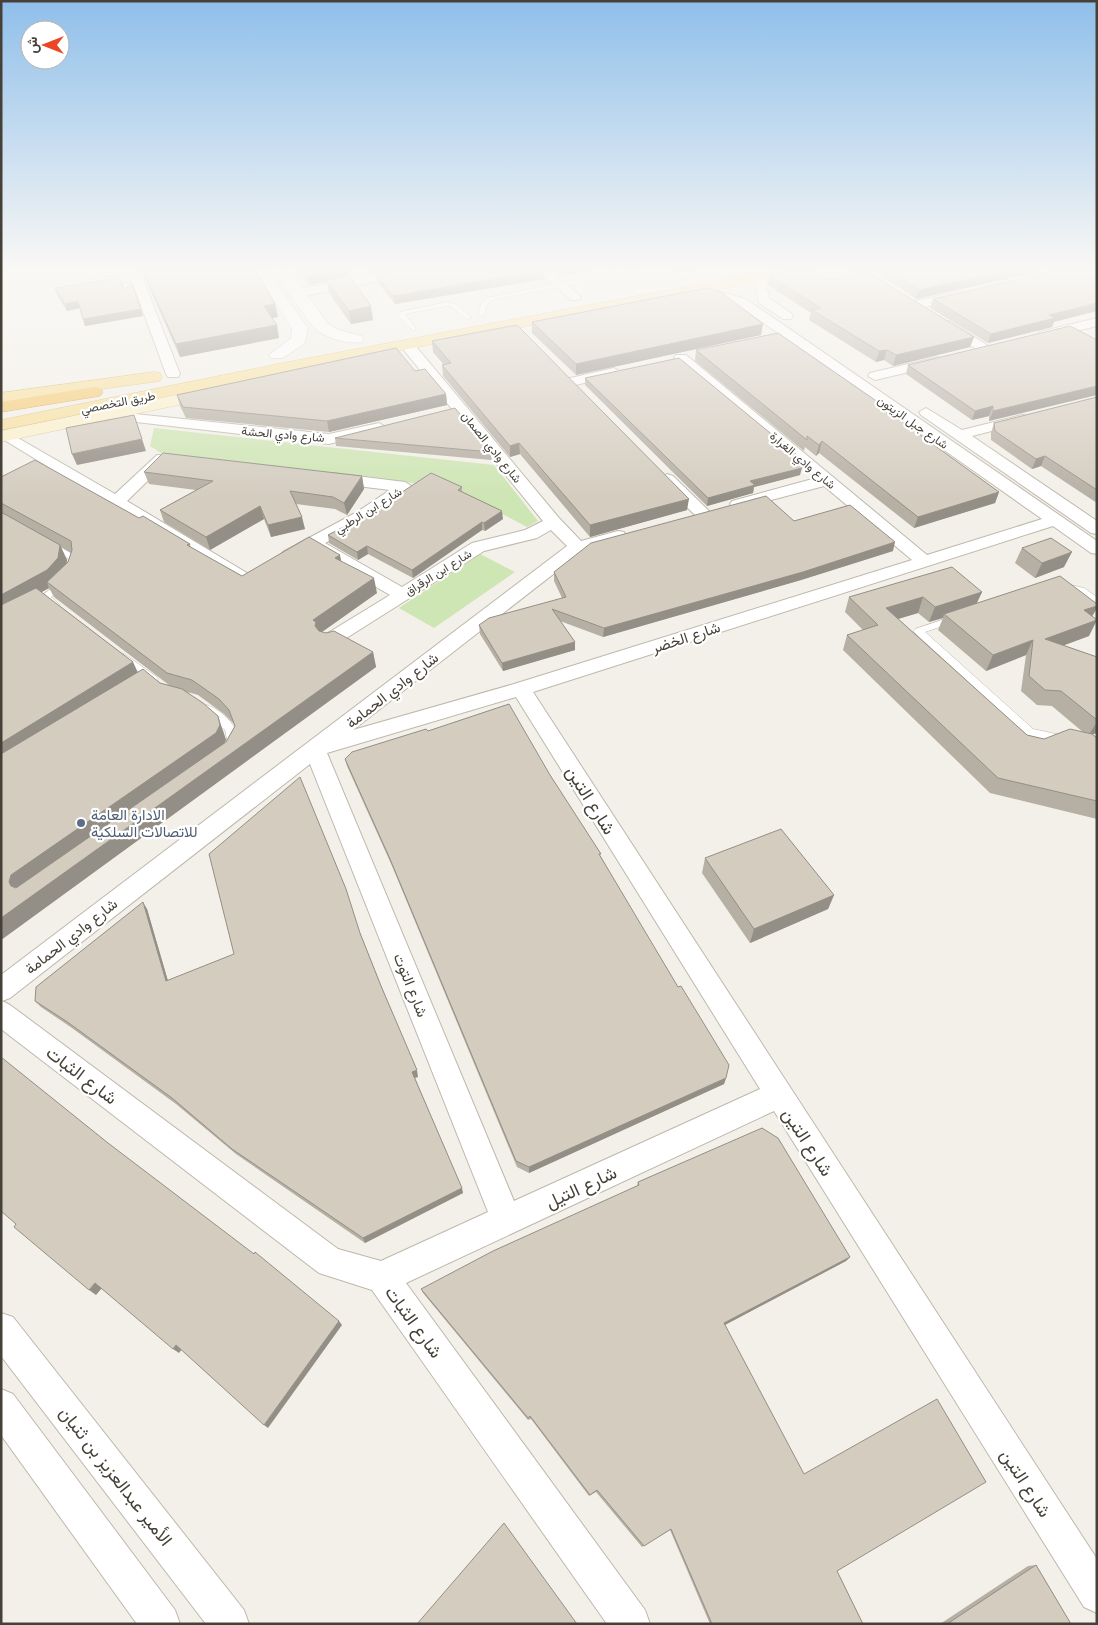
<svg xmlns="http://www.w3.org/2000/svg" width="1098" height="1625" font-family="Mulish,Vazirmatn,sans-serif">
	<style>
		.green { fill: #cee5b4 }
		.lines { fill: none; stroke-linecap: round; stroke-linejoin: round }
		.service-casing { stroke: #beb8ac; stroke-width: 1 }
		.minor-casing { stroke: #beb8ac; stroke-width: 2 }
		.tertiary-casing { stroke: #beb8ac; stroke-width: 1 }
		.secondary-casing { stroke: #d0c39b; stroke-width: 1 }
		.primary-casing { stroke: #dcbc6e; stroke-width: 1 }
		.motorway-casing { stroke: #d39f43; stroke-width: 1 }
		.service { fill: #fff; fill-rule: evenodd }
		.minor { fill: #fff; fill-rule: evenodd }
		.tertiary { fill: #fff; fill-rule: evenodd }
		.secondary { fill: #fbf0cb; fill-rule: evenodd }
		.primary { fill: #f7df9d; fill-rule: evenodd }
		.motorway { fill: #f4ca73; fill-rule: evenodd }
		.wall { fill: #b6afa4; fill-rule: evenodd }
		.shaded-wall { fill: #948f86 }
		.building { fill: #d4ccbf; stroke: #948f86 }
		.service-dot { fill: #5c6f8a; stroke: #fff; stroke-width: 2 }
		.labels { text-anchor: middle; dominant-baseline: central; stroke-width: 4.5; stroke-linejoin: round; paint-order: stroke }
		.far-street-label { font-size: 12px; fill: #464138; stroke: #fff }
		.street-label { font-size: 15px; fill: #464138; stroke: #fff }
		.service-label { font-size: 15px; fill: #4e5e75; stroke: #fff; text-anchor: start }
		.near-street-label { font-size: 18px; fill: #464138; stroke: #fff }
	</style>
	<rect width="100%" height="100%" fill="#f3f0e9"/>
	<g class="green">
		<polygon points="154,428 494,465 538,521 527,527 483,504 421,484 161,453 150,446"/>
		<polygon points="480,554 515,572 434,628 399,608"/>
	</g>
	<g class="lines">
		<g class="service-casing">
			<g id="service">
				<polygon points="619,271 633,271 602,278 632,286 632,288 595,280 491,300 487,305 483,316 478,315 481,304 487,298"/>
				<polygon points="447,302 456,304 472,318 467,319 452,307 447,306 405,314 416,329 413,331 398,316 400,312"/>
				<polygon points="51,542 76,556 79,569 78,571 72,571 69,559 48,547 48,543"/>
				<polygon points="64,579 68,582 67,584 51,597 60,605 58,607 52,607 40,597"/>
				<polygon points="1062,583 1084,588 1097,597 1097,604 1078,592 1059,588 1058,586"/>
				<polygon points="954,616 959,619 957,621 925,632 1033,729 1070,737 1071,740 1070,743 1066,744 1026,735 913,631 915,629"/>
				<polygon points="124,654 157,677 158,679 157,681 149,681 121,659 119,657 121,655"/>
				<path d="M207 705C222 710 244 730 237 748H229L225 730 203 712 202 709Z"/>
			</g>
		</g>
		<g class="minor-casing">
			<g id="minor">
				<polygon points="147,271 177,271 171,274 143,279 180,374 178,377 168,377 166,374 132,281 91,288 85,284 91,280"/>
				<polygon points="394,271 421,271 415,274 299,297 293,293 299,289"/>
				<polygon points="538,271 552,271 581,297 579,300 571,300"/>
				<polygon points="674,271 688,271 693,276 687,280"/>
				<polygon points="851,271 866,271 893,289 891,292 883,292"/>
				<polygon points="759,275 765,279 769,298 791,313 793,316 791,319 783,319 759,303 753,279"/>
				<path d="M700 286 746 299 1097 541V554L1091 553 1053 526 533 692 1097 1559V1613L1084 1607 774 1111 406 1283 645 1610 650 1624H607L372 1290 319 1273 1 1029V975L567 546 551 530 537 538 484 551 337 644 330 646 323 644 320 640 323 636 390 595 312 550 295 560H283L280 556 283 552 357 512 390 490 332 483 326 481 324 478 326 475 332 473 405 482 413 487 369 520 325 543 402 587 472 543 525 530 543 521 403 349 401 346 403 343H413L559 518 581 541 618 531 624 532 626 536 624 540 583 551 353 730 514 684 912 560 824 486 738 509 732 507 730 504 732 501 816 478 676 361 674 358 676 355H686L927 555 1042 519 738 305 696 293 694 290ZM516 697 760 1089 514 1201 327 753ZM310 764 488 1212 381 1261 338 1249 10 1005 2 1001 10 998Z"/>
				<polygon points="961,291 967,295 965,298 915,309 909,305 911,302"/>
				<polygon points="1097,318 1097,326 1044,339 1038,335 1039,332"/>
				<polygon points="947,321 951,322 993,349 986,353 981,352 943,328 941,325"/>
				<polygon points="938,357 945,361 943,364 875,380 868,376 870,373"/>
				<polygon points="614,368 621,372 619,375 571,386 564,382 566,379"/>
				<polygon points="926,408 962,430 1022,415 1027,416 1029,419 1027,422 972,436 1097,521 1097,534 1091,533 921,415 919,412"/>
				<polygon points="106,411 329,434 379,423 386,427 384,430 329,444 101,418 99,415"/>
				<polygon points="6,431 115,494 157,455 174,456 177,459 174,462 166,463 127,501 247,573 250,577 247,581 235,581 1,438 1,432"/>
				<polygon points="667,474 673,476 708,510 710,513 708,516 696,516 661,482 659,479"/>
				<polygon points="1,1313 13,1317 244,1610 249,1624 206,1624 1,1356"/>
				<polygon points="1,1389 13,1394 175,1610 180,1624 137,1624 1,1435"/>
			</g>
		</g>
		<g class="tertiary-casing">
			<g id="tertiary">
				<polygon points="254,271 268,271 308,328 305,343 283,358 271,358 269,355 291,338 292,328"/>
				<path d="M276 271H290L328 324 339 330 362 336 364 339 362 342C350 345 326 338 317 330 305 320 286 286 276 271Z"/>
			</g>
		</g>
		<g class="secondary-casing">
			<polygon id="secondary" points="215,387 221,388 224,392 221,396 1,442 1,431"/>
		</g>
		<g class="primary-casing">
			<g id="primary">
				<polygon points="769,271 801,271 794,275 288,372 1,430 1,420 288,362"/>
				<polygon points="154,372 160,373 162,377 160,381 1,403 1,393"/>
			</g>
		</g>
		<g class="motorway-casing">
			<polygon id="motorway" points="94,387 100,388 103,392 100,396 1,412 1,402"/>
		</g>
		<use href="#service" class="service"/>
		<use href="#minor" class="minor"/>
		<use href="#tertiary" class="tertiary"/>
		<use href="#secondary" class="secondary"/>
		<use href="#primary" class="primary"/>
		<use href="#motorway" class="motorway"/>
	</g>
	<g class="wall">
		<polygon points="143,271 275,304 278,317 272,318 279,338 180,357 147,283"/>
		<polygon points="299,271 351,271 344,276 373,320 351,324 329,293 327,281 309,285"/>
		<polygon points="555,271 587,271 561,276"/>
		<polygon points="874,271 1042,271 916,299"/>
		<polygon points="376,275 545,279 395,304 378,283"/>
		<polygon points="770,276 829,280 974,337 970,347 893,366 884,360 876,362 809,320 811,313 768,285"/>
		<polygon points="55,288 124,289 141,309 143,316 85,326 80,308 67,311 57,295"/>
		<polygon points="933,299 1054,322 1052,327 988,343 930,308"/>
		<polygon points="532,322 761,335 576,375 532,333"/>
		<polygon points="1070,326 989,421 989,416 972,420 906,374 908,365"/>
		<polygon points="432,341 687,510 590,537 520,454 510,457 443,376 442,365 444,365 433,352"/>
		<polygon points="696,350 901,418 900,420 999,492 995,503 914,528 819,453 816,456 805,447 804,451 695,361"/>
		<polygon points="415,371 446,394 447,405 329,432 186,418 180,406 177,395"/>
		<polygon points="585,378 800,475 754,487 753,493 707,506 585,385"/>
		<polygon points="1097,397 1097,503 1041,466 1032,469 991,440 991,433 994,423"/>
		<polygon points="335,438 491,452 491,460 336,446"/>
		<polygon points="144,472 362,476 364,489 347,515 335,509 296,504 305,529 271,537 264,519 210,550 164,522 160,510 196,490 149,484"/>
		<path d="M1 477 190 544 191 548 242 576 341 561 377 593 322 632 373 652 376 667 1 940ZM61 547 71 553 68 562 67 564V560ZM49 588 54 597 169 685 160 683 138 672 41 592ZM188 692 198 695 224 714 235 725V726L226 742 224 743 226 740 223 731Z"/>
		<polygon points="462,487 462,492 503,519 485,531 482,530 413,578 368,554 358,560 329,543 328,535"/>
		<polygon points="794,521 893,551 801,580 603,637 560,621 575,642 575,650 503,671 480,634 479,625 562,598 554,581 554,572"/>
		<polygon points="1022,548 1064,567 1035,578 1015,563"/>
		<path d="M982 592 976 604H1097V608L1092 616 1089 636 1063 645 1097 657V733L1092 734 1097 738V819L990 793 843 650 847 635 863 630 845 612 849 597ZM918 613 929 622 943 618 938 630 986 671 1026 655 1021 691 1037 705 1052 706 1084 733 1044 739 1027 735 898 619Z"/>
		<polygon points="428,731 550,775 601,857 726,1078 724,1084 529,1173 517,1167 392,866 347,766 345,759"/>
		<polygon points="705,858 834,895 828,909 750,943 702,873"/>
		<polygon points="147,909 168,981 360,933 418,1077 415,1078 463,1193 365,1243 236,1154 176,1104 72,1028 41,1007 35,1001"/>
		<polygon points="638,1182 850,1257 846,1261 725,1325 837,1571 863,1624 710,1624 670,1530 642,1547 596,1492 589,1496 531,1419 528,1420 423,1293 421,1289 637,1186"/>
		<polygon points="1036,1565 1071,1624 940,1624 1028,1566"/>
	</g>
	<g class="shaded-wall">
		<polygon points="330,271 351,271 343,278 326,280 327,281 309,285 307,277"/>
		<polygon points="369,271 382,271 370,274"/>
		<polygon points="540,271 544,271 545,279 395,304 394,296"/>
		<polygon points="561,271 587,271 561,276"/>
		<polygon points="1005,271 1042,271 916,299 919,290"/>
		<polygon points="78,301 80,308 67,311 65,304"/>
		<polygon points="1097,303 1097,311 1054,322 1052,327 988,343 991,334 1049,315"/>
		<polygon points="275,304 278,317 267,319 264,306"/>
		<polygon points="371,306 373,320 351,324 349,311"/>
		<polygon points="141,309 143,316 85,326 83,319"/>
		<polygon points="763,324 761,335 576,375 576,364"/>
		<polygon points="277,325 279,338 180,357 176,344"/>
		<polygon points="974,337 970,347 893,366 896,355"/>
		<polygon points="887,350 884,360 876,362 879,351"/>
		<polygon points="1097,386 1097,395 989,421 993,411"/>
		<polygon points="446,394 447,405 329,432 327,421"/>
		<polygon points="993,406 989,416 972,420 975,411"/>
		<polygon points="142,439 146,451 77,465 72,454"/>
		<polygon points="822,441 819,453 816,456 819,445"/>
		<polygon points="519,443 520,454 510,457 510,446"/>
		<polygon points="1045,456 1041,466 1032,469 1036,459"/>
		<polygon points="802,468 800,475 754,487 753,493 707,506 708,498 750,481"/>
		<polygon points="362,476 364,489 347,515 344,503"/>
		<polygon points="999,492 995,503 914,528 918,517"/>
		<polygon points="689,499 687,510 590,537 590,525"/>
		<polygon points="260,506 264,519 210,550 206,537"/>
		<polygon points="502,511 503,519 485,531 484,523"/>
		<polygon points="302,517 305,529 271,537 268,525"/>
		<polygon points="482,522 482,530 413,578 412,570"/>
		<polygon points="895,542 893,551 801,580 603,637 604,628"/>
		<polygon points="60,545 67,560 65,573 47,582 49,588 1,615 1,595"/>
		<polygon points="367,546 368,554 358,560 357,552"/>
		<polygon points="1072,552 1064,567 1035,578 1042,563"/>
		<polygon points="340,555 343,570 335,558"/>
		<polygon points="374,578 377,593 319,634 318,641 313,620"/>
		<polygon points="982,592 975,607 944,614 943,618 929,622 935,607"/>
		<polygon points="923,597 918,613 881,624 886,608"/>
		<polygon points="1097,606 1097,608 1090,620 1084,610"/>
		<polygon points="1097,620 1089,636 1038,655 1045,639"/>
		<polygon points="1033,640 1026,655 986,671 993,655"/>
		<polygon points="575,642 575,650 503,671 502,663"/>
		<polygon points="373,652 376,667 1,940 1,918"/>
		<polygon points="133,662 140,677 1,764 1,743"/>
		<polygon points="218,716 226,740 222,748 22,889 11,886 9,882 11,875"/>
		<polygon points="1097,722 1097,733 1088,736"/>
		<polygon points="834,895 828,909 750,943 754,929"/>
		<polygon points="143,902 147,909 170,988 166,981"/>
		<polygon points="417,1070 418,1077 414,1078 412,1072"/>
		<polygon points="726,1078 724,1084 529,1173 529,1167"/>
		<polygon points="462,1188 463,1193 365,1243 363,1238"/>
		<polygon points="850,1257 846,1261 721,1327 724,1323"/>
		<polygon points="95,1283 102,1288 96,1295 89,1290"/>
		<polygon points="339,1321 342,1325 268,1428 264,1425"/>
		<polygon points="176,1345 182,1349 179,1353 173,1349"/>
	</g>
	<g class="building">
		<polygon points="143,271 255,271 265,286 275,304 264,306 277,325 176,344"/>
		<polygon points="304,271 330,271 307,277"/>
		<polygon points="393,271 540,271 394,296 376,275"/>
		<polygon points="791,271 814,271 829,280 867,272 974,337 896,355 887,350 879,351 812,310 821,308 770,276"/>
		<polygon points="890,271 1005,271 919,290"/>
		<polygon points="1055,271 1097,271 1097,303 1049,315 1055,318 991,334 933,299"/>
		<polygon points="349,275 371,306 349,311 326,280"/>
		<polygon points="120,278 124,289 132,284 141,309 83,319 78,301 65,304 55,288"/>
		<polygon points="707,288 721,292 763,324 576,364 532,322"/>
		<polygon points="517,325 689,499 590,525 519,443 510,446 442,365 451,363 432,341"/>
		<polygon points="1070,326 1097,340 1097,386 993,411 993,406 975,411 908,365"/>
		<polygon points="778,333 901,418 898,419 999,492 918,517 822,441 819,445 807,436 807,440 696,350"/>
		<polygon points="396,348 415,371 425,369 446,394 327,421 183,407 177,395"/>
		<polygon points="679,358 803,460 802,468 750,481 755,485 708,498 585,378"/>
		<polygon points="1097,397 1097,490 1045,456 1036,459 995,431 994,423"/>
		<polygon points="455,408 491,452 335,438"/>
		<polygon points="134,415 142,439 72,454 66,428"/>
		<polygon points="163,453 362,476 344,503 333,497 290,491 302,517 268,525 260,506 206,537 160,510 213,481 144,472"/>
		<polygon points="35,460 139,518 143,516 190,544 187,545 242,576 309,537 340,555 335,558 374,578 313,620 316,622 315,626 319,631 326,633 334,631 373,652 1,918 1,754 143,669 160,683 182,689 203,703 218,716 220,725 216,733 11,875 9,882 11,886 16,888 226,742 235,726 229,710 219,699 192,680 167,673 47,582 68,562 72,550 71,541 1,503 1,477"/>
		<polygon points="431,473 462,487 458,490 502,511 484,523 482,522 412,570 367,546 357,552 328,535 369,514"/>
		<polygon points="766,496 794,521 850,505 895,542 803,572 604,628 552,609 575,642 502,663 479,625 489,618 566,597 554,572 591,543"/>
		<polygon points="1,512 60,545 58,558 47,570 1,595"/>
		<polygon points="1051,538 1072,552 1042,563 1022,548"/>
		<polygon points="952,567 982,592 935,607 923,597 886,608 1027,735 1044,739 1070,729 1092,734 1097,738 1097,801 998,778 847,635 878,625 849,597"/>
		<polygon points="1060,576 1097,604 1097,606 1084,610 1097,620 1045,639 1097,657 1097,720 1061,691 1045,690 1029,676 1033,640 993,655 944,614"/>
		<polygon points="36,588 133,662 1,743 1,605"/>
		<polygon points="509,704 550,775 601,854 599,854 678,987 681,986 729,1065 726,1078 529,1167 516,1161 390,859 345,759 352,752 426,729 428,731"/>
		<polygon points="300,777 346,889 360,933 381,986 417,1070 412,1072 462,1188 363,1238 232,1149 172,1098 66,1021 35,1001 36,987 143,902 166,981 234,954 209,854"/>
		<polygon points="781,829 834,895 754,929 705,858"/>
		<polygon points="1,1057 108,1143 254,1254 255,1252 339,1321 264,1425 176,1345 173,1349 95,1283 89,1290 14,1227 16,1224 1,1211"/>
		<polygon points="762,1128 778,1138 850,1257 724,1323 804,1474 937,1399 986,1482 837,1571 863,1624 712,1624 671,1529 644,1546 597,1490 590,1495 530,1416 528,1418 421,1289 493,1251 639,1185 638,1182"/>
		<polygon points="504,1523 577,1624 417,1624"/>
		<polygon points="1036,1565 1071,1624 947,1624"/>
	</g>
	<linearGradient id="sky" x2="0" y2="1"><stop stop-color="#8fbfea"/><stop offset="0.54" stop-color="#faf8f5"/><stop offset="1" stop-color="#faf8f5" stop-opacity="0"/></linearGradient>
	<rect width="1098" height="499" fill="url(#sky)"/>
	<circle class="service-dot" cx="81" cy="823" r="5"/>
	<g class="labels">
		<g class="far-street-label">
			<text transform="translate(118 402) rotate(-11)">طريق التخصصي</text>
			<text transform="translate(913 422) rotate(35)">شارع جبل الزيتون</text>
			<text transform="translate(283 434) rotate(5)">شارع وادي الحشة</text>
			<text transform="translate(492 447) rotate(51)">شارع وادي الصمان</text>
			<text transform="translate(803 460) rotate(40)">شارع وادي الغرارة</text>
			<text transform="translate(368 510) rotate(-32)">شارع ابن الرطبي</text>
			<text transform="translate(438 572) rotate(-32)">شارع ابن الرقراق</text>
		</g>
		<g class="street-label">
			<text transform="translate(686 637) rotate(-18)">شارع الخضر</text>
			<text transform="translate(392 690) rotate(-38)">شارع وادي الحمامة</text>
			<text transform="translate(71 936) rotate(-38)">شارع وادي الحمامة</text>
			<text transform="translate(411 985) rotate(68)">شارع التوت</text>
		</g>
		<g class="service-label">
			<text x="91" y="814">الادارة العامة<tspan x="91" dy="17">للاتصالات السلكية</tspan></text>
		</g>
		<g class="near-street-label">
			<text transform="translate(591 800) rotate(58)">شارع التين</text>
			<text transform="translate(82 1075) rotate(37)">شارع الثبات</text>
			<text transform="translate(808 1142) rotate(57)">شارع التين</text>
			<text transform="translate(581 1187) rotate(-25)">شارع التيل</text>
			<text transform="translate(414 1322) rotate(54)">شارع الثبات</text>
			<text transform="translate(116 1476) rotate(52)">الأمير عبدالعزيز بن ثنيان</text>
			<text transform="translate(1026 1483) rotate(57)">شارع التين</text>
		</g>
	</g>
	<rect width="1098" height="1625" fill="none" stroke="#464138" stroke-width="5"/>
	<g transform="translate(45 45) rotate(270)"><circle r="24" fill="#ffffff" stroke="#b5b3af"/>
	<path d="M0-4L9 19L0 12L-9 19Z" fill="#eb4727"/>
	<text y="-8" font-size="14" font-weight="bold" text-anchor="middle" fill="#464138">ش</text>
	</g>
</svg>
